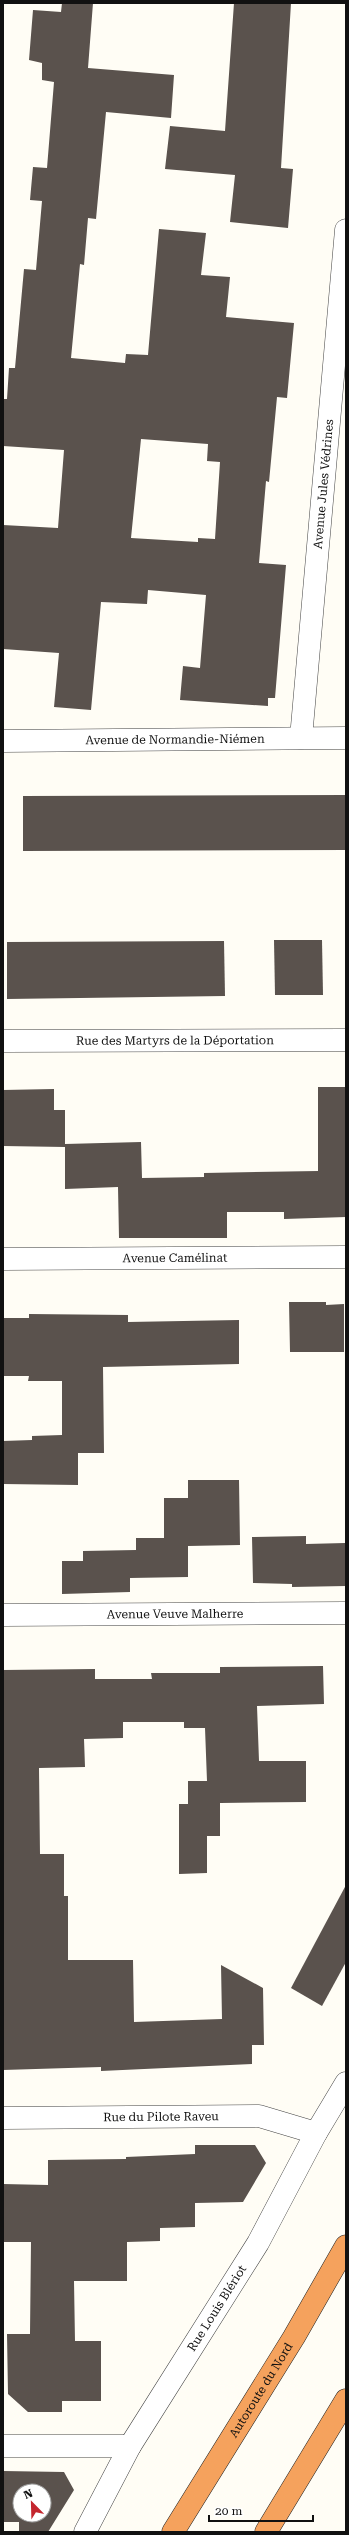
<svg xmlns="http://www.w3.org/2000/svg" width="349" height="2535" font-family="'Roboto Serif',serif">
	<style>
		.building { fill: #5a524d; fill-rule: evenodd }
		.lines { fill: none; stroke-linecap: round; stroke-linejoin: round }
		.minor-casing { stroke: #444; stroke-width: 23 }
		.highway-casing { stroke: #222; stroke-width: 23 }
		.minor { stroke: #fff; stroke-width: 22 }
		.highway { stroke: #f5a25d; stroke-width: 22 }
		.labels { text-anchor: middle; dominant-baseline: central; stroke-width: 4; stroke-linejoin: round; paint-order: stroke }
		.street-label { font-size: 12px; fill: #111; stroke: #fff }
	</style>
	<rect width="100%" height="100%" fill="#fffdf5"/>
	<g class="building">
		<path d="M62 3H93L88 68 174 75 171 118 106 112 96 219 88 218 84 265 80 264 71 358 125 363 126 354 148 355 159 229 206 233 201 275 230 277 226 317 294 323 287 398 277 397 269 482 266 481 259 563 286 565 275 698H268V706L180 700 183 666 200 668 206 595 148 590 147 604 101 602 91 710 54 707 59 653 3 649V525L58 528 64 450 3 446V399H7L9 368H15L24 269 36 270 42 201 30 200 33 167 47 168 54 82 42 80V63L29 60 33 10 61 12ZM141 439 208 444 207 461 220 462 215 539 198 538V542L131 538Z"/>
		<polygon points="234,3 291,3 281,168 293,169 288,228 230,222 235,175 165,169 170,126 225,131"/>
		<polygon points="346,795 346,850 23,851 23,796"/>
		<polygon points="274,940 322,940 323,995 275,995"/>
		<polygon points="224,941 225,996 7,999 7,942"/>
		<polygon points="318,1087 346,1087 346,1217 284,1219 284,1212 227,1212 227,1238 119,1238 118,1187 65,1189 65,1144 141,1142 142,1178 204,1177 204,1173 318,1171"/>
		<polygon points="54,1089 54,1110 65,1110 65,1147 3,1146 3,1090"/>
		<polygon points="289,1302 326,1302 326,1305 344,1304 344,1352 290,1352"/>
		<polygon points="29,1314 128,1315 128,1322 239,1320 239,1364 103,1367 104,1453 78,1453 78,1485 3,1484 3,1441 32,1440 32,1436 62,1435 62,1381 28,1381 29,1376 3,1376 3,1318 29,1318"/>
		<polygon points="188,1480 239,1480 240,1545 188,1546 188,1577 130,1578 130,1592 62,1594 62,1561 83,1561 83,1551 136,1550 136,1538 164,1538 164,1498 188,1498"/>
		<polygon points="306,1536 306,1544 345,1543 346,1586 292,1587 292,1584 253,1583 252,1537"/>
		<polygon points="323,1666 324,1704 257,1706 259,1761 306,1761 306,1802 220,1803 220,1836 207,1836 207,1873 179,1874 179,1804 188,1804 188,1781 207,1781 205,1728 184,1728 184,1722 123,1722 123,1738 84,1739 85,1767 39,1768 40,1854 64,1854 64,1896 68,1896 68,1960 133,1960 134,2022 222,2019 221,1965 263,1988 264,2045 252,2045 252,2064 101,2071 101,2067 3,2070 3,1670 95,1669 95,1679 152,1679 151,1673 220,1673 220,1667"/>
		<polygon points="346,1885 346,1962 322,2006 291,1988"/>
		<polygon points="195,2145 255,2145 266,2163 243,2202 195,2203 195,2227 160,2228 160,2241 127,2242 127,2281 74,2281 75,2341 101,2341 101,2401 62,2401 62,2412 28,2412 8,2394 7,2334 30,2334 31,2242 3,2242 3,2184 48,2185 48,2160 126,2159 126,2157 195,2154"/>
		<path d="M3 2471 64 2472 74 2490 48 2532H19V2522H3ZM20 2491H44V2515H20Z"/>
	</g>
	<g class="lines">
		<g class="minor-casing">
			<g id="minor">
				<path id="s1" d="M301 738 346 230"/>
				<path id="s2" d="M3 741 346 738"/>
				<path id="s3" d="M3 1041 346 1040"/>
				<path id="s4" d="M3 1259 346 1257"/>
				<path id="s5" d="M3 1615 346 1613"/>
				<path id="s6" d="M3 2118 259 2116 316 2133"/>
				<polyline points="3,2446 130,2446"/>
				<path id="s7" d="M85 2532 130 2446 258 2243 316 2133 346 2083"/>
			</g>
		</g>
		<g class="highway-casing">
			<g id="highway">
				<path id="s8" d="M173 2532 294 2337 346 2246"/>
				<polyline points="266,2532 346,2400"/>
			</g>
		</g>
		<use href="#minor" class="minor"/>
		<use href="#highway" class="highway"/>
	</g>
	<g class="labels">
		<g class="street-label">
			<text stroke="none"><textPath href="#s1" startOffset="255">Avenue Jules Védrines</textPath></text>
			<text stroke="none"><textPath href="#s2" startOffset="172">Avenue de Normandie-Niémen</textPath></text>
			<text stroke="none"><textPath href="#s3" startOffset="172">Rue des Martyrs de la Déportation</textPath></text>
			<text stroke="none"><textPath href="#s4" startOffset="172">Avenue Camélinat</textPath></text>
			<text stroke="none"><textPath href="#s5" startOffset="172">Avenue Veuve Malherre</textPath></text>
			<text stroke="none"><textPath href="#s6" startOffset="158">Rue du Pilote Raveu</textPath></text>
			<text stroke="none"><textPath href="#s7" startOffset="260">Rue Louis Blériot</textPath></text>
			<text stroke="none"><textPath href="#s8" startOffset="167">Autoroute du Nord</textPath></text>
		</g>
	</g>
	<rect width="349" height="2535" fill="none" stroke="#111111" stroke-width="8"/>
	<g transform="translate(32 2503) rotate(337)"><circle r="19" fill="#ffffff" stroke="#a0a0a0"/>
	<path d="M0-3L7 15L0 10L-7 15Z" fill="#c4262e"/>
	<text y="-6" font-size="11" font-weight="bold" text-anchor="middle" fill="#111111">N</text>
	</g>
	<path d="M209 2515v6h104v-6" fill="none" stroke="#111111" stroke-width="2"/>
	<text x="215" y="2515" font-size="12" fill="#111111" stroke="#ffffff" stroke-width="3" paint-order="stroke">20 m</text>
</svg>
